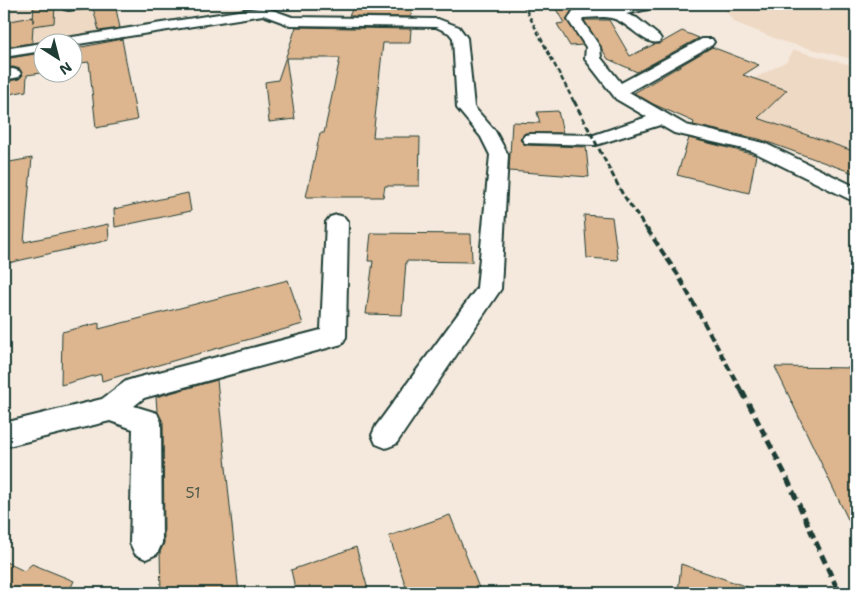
<svg xmlns="http://www.w3.org/2000/svg" width="860" height="597" font-family="'Shantell Sans',sans-serif">
	<style>
		.built { fill: #eed9c5 }
		.building { fill: #ddb58e; stroke: #1f3d34 }
		.lines { fill: none; stroke-linecap: round; stroke-linejoin: round }
		.minor-casing { stroke: #1f3d34; stroke-width: 4 }
		.minor { fill: #fff; fill-rule: evenodd }
		.rail-far3 { stroke: #1f3d34; stroke-width: 2.5; stroke-dasharray: 5 2.5; stroke-linecap: butt }
		.rail-far2 { stroke: #1f3d34; stroke-width: 3; stroke-dasharray: 6 3; stroke-linecap: butt }
		.rail-far1 { stroke: #1f3d34; stroke-width: 4; stroke-dasharray: 8 4; stroke-linecap: butt }
		.rail { stroke: #1f3d34; stroke-width: 5; stroke-dasharray: 9 5; stroke-linecap: butt }
		.labels { text-anchor: middle; dominant-baseline: central; stroke-width: 4; stroke-linejoin: round; paint-order: stroke }
		.near-number-label { font-size: 15px; fill: #4e5b4a }
	</style>
	<rect width="100%" height="100%" fill="#f5e9dd"/>
	<filter id="ink" filterUnits="userSpaceOnUse"><feTurbulence type="fractalNoise" baseFrequency=".02" numOctaves="2"/><feDisplacementMap in="SourceGraphic" scale="10" xChannelSelector="R" yChannelSelector="G"/><feConvolveMatrix kernelMatrix="1 2 1 2 8 2 1 2 1" color-interpolation-filters="sRGB"/></filter>
	<g filter="url(#ink)">
		<g class="built">
			<polygon points="4,4 91,4 100,35 4,49"/>
			<polygon points="721,4 856,4 856,60 784,42 734,22"/>
			<polygon points="794,50 856,66 856,174 728,128 724,133 695,122 736,88 787,61"/>
		</g>
		<g class="building">
			<polygon points="34,4 55,4 54,23 33,26 32,43 4,47 4,22 33,17 33,23"/>
			<polygon points="115,4 120,28 99,31 93,8"/>
			<polygon points="355,4 412,4 411,17 349,16"/>
			<polygon points="553,4 600,4 602,7 573,9 566,19 583,45 570,46 557,24 564,23"/>
			<polygon points="584,20 609,20 630,56 655,44 659,44 682,31 699,38 637,72 608,59"/>
			<polygon points="296,27 411,29 410,43 383,43 373,137 420,137 419,186 385,186 383,197 306,197 320,133 324,133 340,58 286,58 295,119 269,122 265,82 278,80"/>
			<polygon points="122,39 137,120 96,128 89,62 72,64 72,49"/>
			<polygon points="712,47 759,65 743,75 787,90 758,118 856,152 856,174 759,139 693,125 694,122 653,104 634,93"/>
			<polygon points="41,53 42,54 42,70 41,73 27,75 26,91 4,95 4,82 19,79 23,75 20,69 13,67 4,68 4,59"/>
			<polygon points="558,111 563,133 525,133 520,140 525,145 586,147 589,177 509,171 512,122 540,123 537,112"/>
			<polygon points="689,138 756,155 749,193 677,175"/>
			<polygon points="32,158 24,242 108,224 109,240 4,264 4,163"/>
			<polygon points="188,193 191,211 115,227 114,209"/>
			<polygon points="584,215 612,217 618,260 587,258"/>
			<polygon points="371,233 471,234 472,262 406,261 402,315 366,314 373,261 368,261"/>
			<polygon points="288,280 303,324 102,381 101,374 61,385 62,332 99,323 99,329"/>
			<polygon points="775,367 856,368 856,536"/>
			<polygon points="217,380 239,593 161,593 160,552 164,543 163,422 157,411 156,397"/>
			<polygon points="450,515 481,593 408,593 389,536"/>
			<polygon points="356,547 369,593 296,593 291,570"/>
			<polygon points="4,561 24,571 32,564 74,581 68,593 15,593 4,588"/>
			<polygon points="681,564 759,591 759,593 678,593"/>
		</g>
		<g class="lines">
			<g class="minor-casing">
				<g id="minor">
					<polygon points="61,4 93,4 91,7 69,10 64,9"/>
					<path d="M635 4H649L650 6 648 9 626 14 637 18 659 36 661 39 659 42C644 46 628 21 611 18 603 16 592 18 583 18L582 20 600 47 601 58 621 83 702 39H712L714 42 712 45 629 92 686 125 764 143 856 187V201L849 199 752 151 674 133 660 125 596 145 525 143 522 139 525 135 531 134 594 135 647 117 616 99 585 59 586 47 568 20 573 11 578 10 612 9Z"/>
					<polygon points="264,7 292,17 438,19 459,27 467,38 474,107 495,131 508,155 501,289 396,444 386,448 376,444 372,435 376,426 477,288 490,155 481,137 457,108 453,38 449,33 436,27 290,25 263,15 72,45 72,42 59,42 61,39 66,38"/>
					<polygon points="42,43 42,51 4,57 4,49"/>
					<polygon points="13,69 19,71 21,74 19,77 4,80 4,70"/>
					<polygon points="337,215 344,217 348,222 346,337 342,344 144,398 134,406 157,413 161,422 162,543 157,554 146,559 135,554 130,543 133,429 110,421 4,447 4,423 102,399 126,381 136,378 321,330 326,222 330,217"/>
				</g>
			</g>
			<use href="#minor" class="minor"/>
			<polyline class="rail-far3" points="523,4 574,102"/>
			<polyline class="rail-far2" points="574,101 622,193 647,230"/>
			<polyline class="rail-far1" points="647,229 678,275 742,392"/>
			<polyline class="rail" points="742,391 785,474 839,593"/>
		</g>
	</g>
	<g class="labels">
		<g class="near-number-label">
			<text x="193" y="493">51</text>
		</g>
	</g>
	<rect width="860" height="597" fill="none" stroke="#fff" stroke-width="20"/>
	<rect x="10" y="10" width="840" height="577" fill="none" stroke="#1f3d34" stroke-width="2" filter="url(#ink)"/>
	<g transform="translate(58 58) rotate(144)"><circle r="24" fill="#ffffff" stroke="#a5b1ae"/>
	<path d="M0-4L9 19L0 12L-9 19Z" fill="#1f3d34"/>
	<text y="-8" font-size="14" font-weight="bold" text-anchor="middle" fill="#1f3d34">N</text>
	</g>
</svg>
